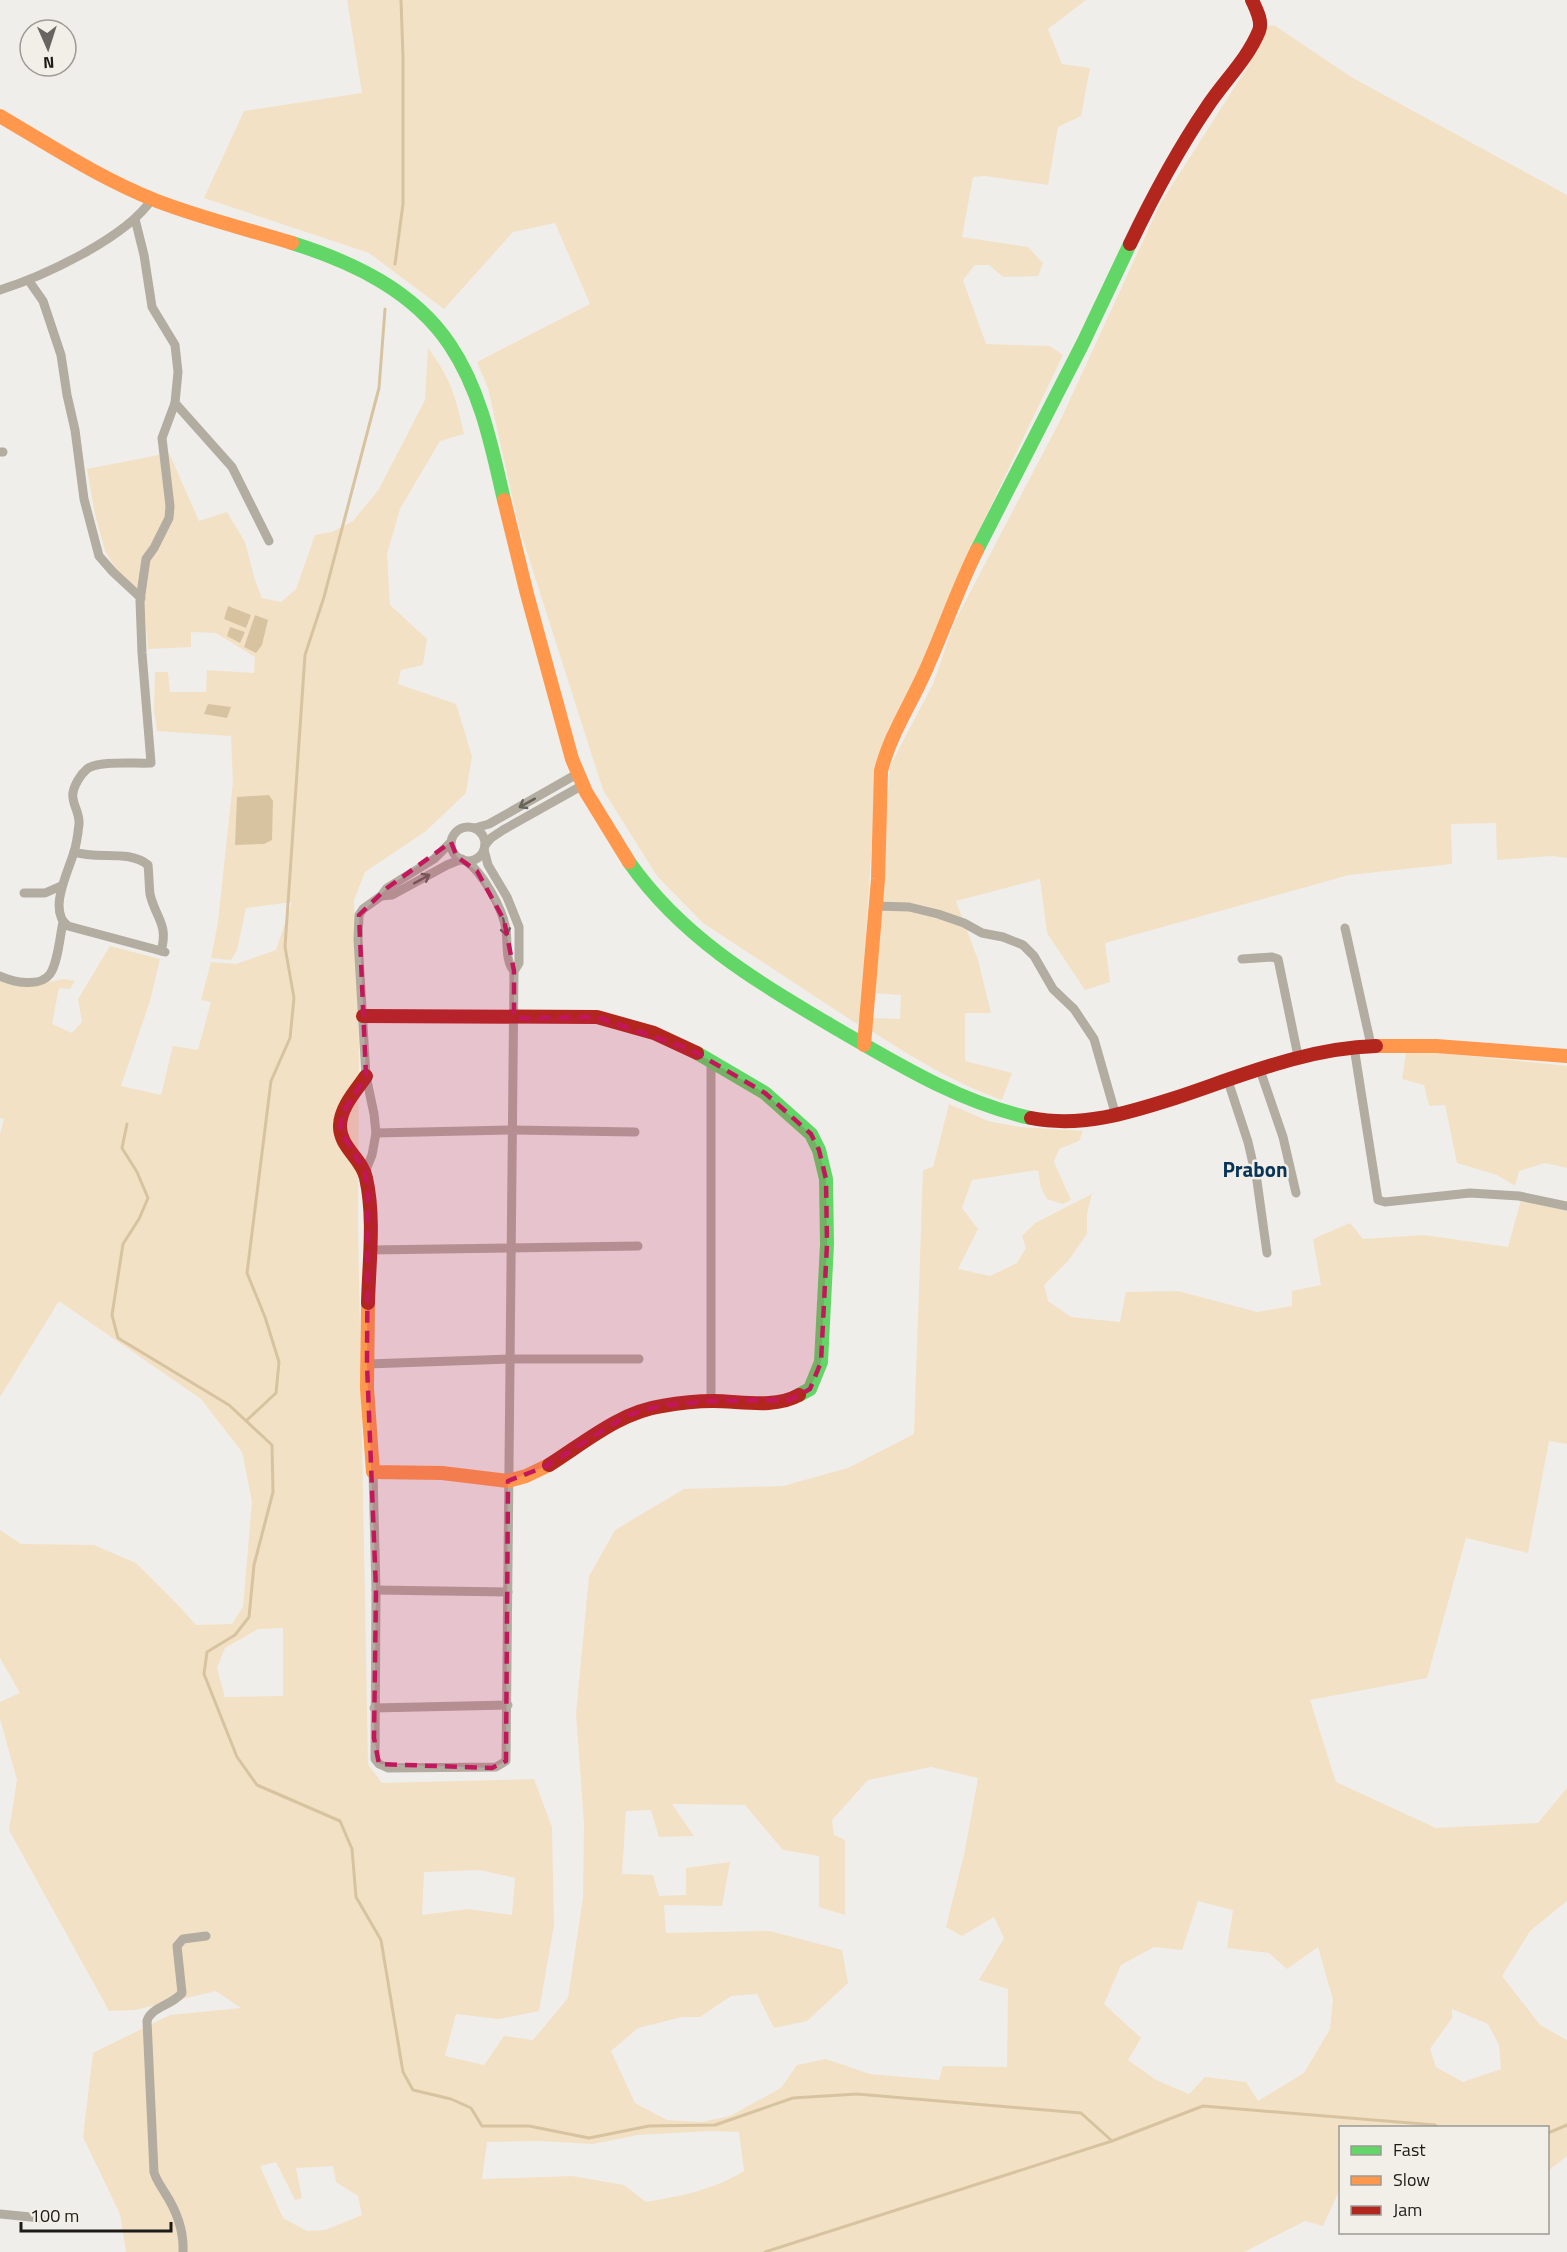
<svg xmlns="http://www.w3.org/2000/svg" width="1567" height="2252" font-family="'Titillium Web',sans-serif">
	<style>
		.green { fill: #f3e1c5; fill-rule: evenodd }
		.water { fill: #d8c3a0 }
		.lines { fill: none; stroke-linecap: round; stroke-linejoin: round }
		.stream { stroke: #d8c3a0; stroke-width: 3 }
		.street { stroke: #b2aca1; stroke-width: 9 }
		.fast { stroke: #63d668; stroke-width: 14 }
		.slow { stroke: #ff974d; stroke-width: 14 }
		.jam { stroke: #b3261e; stroke-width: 14 }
		.oneway { stroke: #67645c }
		.marked { fill: #c2185b; fill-opacity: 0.2; stroke: #c2185b; stroke-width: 4.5; stroke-dasharray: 12 8; stroke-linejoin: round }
		.labels { text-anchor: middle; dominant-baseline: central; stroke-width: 5; stroke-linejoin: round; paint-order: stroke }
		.quarter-label { font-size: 21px; font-weight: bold; fill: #083458; stroke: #f2efe8 }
	</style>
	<rect width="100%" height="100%" fill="#f0eeea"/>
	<g class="green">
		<polygon points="347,0 1086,0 1048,29 1062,64 1090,68 1081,116 1058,127 1048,185 985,176 973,177 962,237 1028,247 1043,263 1038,276 1003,277 989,265 975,265 963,280 986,344 1050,346 1063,355 963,564 917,678 888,730 876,775 861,1017 857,1024 703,923 657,876 603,790 519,527 488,388 477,362 590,304 555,223 513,232 444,309 369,253 204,198 244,111 362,93"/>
		<path d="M1274 25 1351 77 1567 195V858L1552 856 1497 860 1496 823 1451 824 1452 864 1349 875 1105 943 1110 982 1085 990 1047 933 1040 879 956 901 978 960 991 1013H965V1061L1012 1073 1002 1100C954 1083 912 1057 870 1030L872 1018 900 1019 901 995 874 993 890 766 933 684 954 623 1061 419 1160 204 1250 63 1264 27Z"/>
		<path d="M428 348C452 381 455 395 464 434L440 441 400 509 387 554 390 605 427 639 423 665 401 670 398 684 456 704 472 756 466 793 426 831 365 872 354 900 359 1044 358 1223 368 1764 382 1783 534 1779 552 1827 554 1925 539 2011 499 2019 456 2014 445 2056 484 2065 504 2036 533 2040 568 1998 583 1898 584 1824 576 1714 589 1576 615 1530 684 1489 783 1486 848 1468 914 1434 923 1170 933 1167 949 1104 988 1121 1020 1127 1083 1131 1079 1141 1059 1149 1054 1162 1071 1200 1063 1204 1047 1199 1041 1188 1038 1170 972 1180 962 1208 978 1229 958 1269 990 1276 1017 1263 1026 1248 1022 1236 1035 1223 1092 1194 1087 1213V1234L1068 1261 1044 1285 1048 1301 1071 1317 1120 1322 1126 1292 1178 1291 1257 1312 1292 1306V1291L1321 1285 1313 1239 1350 1223 1363 1239 1424 1235 1508 1247 1521 1200 1567 1211V1444L1549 1441 1528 1553 1466 1538 1427 1678 1310 1700 1336 1782 1436 1828 1538 1823 1567 1788V1901L1530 1931 1502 1976 1540 2025 1567 2040V2156L1548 2171V2128H1340V2189L1323 2226 1305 2221 1244 2252H126L120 2214 83 2137 93 2053 170 2015 241 2008 216 1991 135 2010 109 2011 9 1830 17 1780 0 1719V1702L20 1693 0 1658V1530L21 1544 94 1545 136 1563 178 1605 196 1625 232 1624 243 1607 252 1502 242 1452 201 1399 59 1301 0 1397V1134L4 1119 0 1118V980L29 986 64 979 75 981 70 989 59 988 52 1024 72 1033 82 1022 78 999 110 946 160 959 150 1001 121 1086 161 1095 173 1046 198 1050 211 1002 201 1000 211 962 236 964 276 950 292 902 246 908 237 950 231 960 211 958 218 922 233 782 231 736 157 731 154 711 155 672H168L170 692H206L207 670 254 673 255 657 216 633 191 632V647L148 649 144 602 119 574 105 551 94 510 87 469 169 453 199 521 227 512 245 542 255 580 262 598 281 602 296 589 315 535 332 532 353 521 379 489 425 400ZM283 1628V1696L225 1697 217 1668 225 1648 258 1629ZM931 1767 978 1778 965 1850 946 1927 962 1936 994 1917 1004 1938 979 1980 1008 1989 1007 2067 943 2066 939 2080 870 2074 826 2059 797 2065 781 2088 730 2116 702 2122 667 2120 635 2103 611 2051 638 2028 682 2017H700L731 1996 757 1994 774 2028 807 2021 848 1983 842 1950 770 1931 666 1933 664 1905 722 1906 730 1862 686 1868V1895L659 1896 653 1875 622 1874 626 1811 651 1810 659 1837 694 1836 672 1804 745 1805 783 1850 819 1856V1907L845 1915V1840L834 1835 832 1820 868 1780ZM480 1870 515 1878 512 1915 468 1909 422 1915 424 1872ZM1198 1901 1233 1910 1227 1948 1269 1953 1287 1969 1318 1947 1333 2000 1330 2029 1304 2073 1258 2101 1246 2082 1205 2077 1189 2094 1156 2080 1128 2060 1141 2038 1104 2004 1121 1965 1154 1947 1182 1950ZM1452 2009 1488 2024 1499 2045 1501 2069 1463 2082 1436 2067 1430 2049 1452 2018ZM711 2131 739 2132 744 2171C713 2190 681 2196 646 2202L624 2185 572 2176 482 2179 487 2142 537 2141 593 2144 638 2135ZM276 2162 295 2200 302 2198 296 2168 333 2166 336 2182 358 2196 362 2215 325 2230 307 2231 283 2218 260 2166Z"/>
		<polygon points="1406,1052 1431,1052 1567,1066 1567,1168 1545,1163 1519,1171 1515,1186 1497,1175 1457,1163 1445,1105 1429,1106 1424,1085 1402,1079"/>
	</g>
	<g class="water">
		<polygon points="228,606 251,615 246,628 224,619"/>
		<polygon points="255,615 268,620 262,645 256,653 244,647"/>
		<polygon points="230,627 245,632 240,643 227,636"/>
		<polygon points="208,704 231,707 227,718 204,714"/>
		<polygon points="269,795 273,801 272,840 264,844 235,845 237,797"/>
	</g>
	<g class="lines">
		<g class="stream">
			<polyline points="395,264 403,204 403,57 401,0"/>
			<polyline points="127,1124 122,1148 137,1172 148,1198 139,1219 123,1244 112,1315 118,1338 229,1405 272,1445 273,1492 254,1565 249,1617 235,1635 207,1652 204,1674 237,1757 257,1785 340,1821 352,1849 356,1897 381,1940 403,2072 413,2090 451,2099 471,2108 482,2126 529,2126 589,2138 649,2126 715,2125 793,2098 857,2094 1081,2113 1112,2141"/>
			<polyline points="247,1420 276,1393 279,1362 265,1317 247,1273 271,1081 290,1038 294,998 285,947 305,655 324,597 379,388 385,309"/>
			<polyline points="1548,2133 1567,2125"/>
			<polyline points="765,2252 1112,2141 1203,2106 1435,2125 1438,2128"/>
		</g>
		<g class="street">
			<path d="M135 219 144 255 152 307 175 345 178 372 175 403 162 438 170 506 169 518 154 548 146 559 140 601 142 653 151 763C136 764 98 760 87 769 81 774 74 785 73 793 71 803 80 812 79 824 78 833 77 843 74 852 69 870 47 911 68 926L165 952"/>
			<polyline points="29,281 43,301 61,355 67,395 75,430 84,499 99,556 113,572 141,598"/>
			<path d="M0 290C44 276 126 238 152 199"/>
			<polyline points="175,403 232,467 269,541"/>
			<polyline points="0,452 3,452"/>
			<circle cx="468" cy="844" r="17"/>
			<polyline points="475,828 489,824 577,774"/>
			<polyline points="485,845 491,838 503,830 583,785"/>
			<path d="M74 852C98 860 129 849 148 865 149 874 149 885 150 894 155 917 169 924 161 951"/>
			<path d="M466 861C483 873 503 909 506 930 508 943 505 961 514 971"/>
			<polyline points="24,893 45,893 61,886"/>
			<polyline points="381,896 392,895 447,865 462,859"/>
			<polyline points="875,906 909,907 938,914 964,923 982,933 1003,937 1023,945 1034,956 1053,989 1074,1009 1094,1039 1116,1116"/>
			<polyline points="1345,928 1371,1045"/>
			<polyline points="1242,959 1272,957 1278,959 1298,1056"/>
			<path d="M0 976C13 982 40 988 50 974 58 963 60 935 63 922"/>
			<polyline points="1354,1047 1378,1200 1385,1202 1470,1193 1519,1196 1567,1206"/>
			<polyline points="711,1061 711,1401"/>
			<polyline points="1260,1070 1283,1137 1296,1193"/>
			<polyline points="1228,1081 1248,1142 1257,1181 1267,1253"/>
			<polyline points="376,1133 513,1130 635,1132"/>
			<polyline points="365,1172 372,1155 376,1133 374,1114 366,1076 358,939 359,915 363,909 381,896 387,888 434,859 451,842"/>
			<polyline points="370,1250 638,1246"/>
			<polyline points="367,1364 511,1359 639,1359"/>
			<polyline points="373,1472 376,1590 375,1759 379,1764 388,1768 496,1767 506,1761 514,971 519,963 519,927 507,897 488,865 484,850"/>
			<polyline points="376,1590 508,1592"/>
			<polyline points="374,1708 508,1705"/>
			<polyline points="0,2214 41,2218"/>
			<path d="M183 2252C184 2231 176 2210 165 2193 161 2186 156 2180 154 2172L147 2021C151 2007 171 2006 182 1993L177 1946 183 1939 206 1936"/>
		</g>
		<g class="fast">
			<path d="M292 243C353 262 414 291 450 345 481 391 492 448 504 500"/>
			<polyline points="977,550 1083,343 1130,244"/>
			<path d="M629 862C683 939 758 982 837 1029 899 1065 961 1103 1031 1118"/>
			<polyline points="697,1053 765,1093 811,1134 819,1150 826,1179 827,1244 821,1362 810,1389 799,1395"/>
		</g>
		<g class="slow">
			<path d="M0 116C51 146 101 179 157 201 201 218 247 229 292 243"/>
			<polyline points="504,500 527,594 572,759 586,792 629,862"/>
			<path d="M864 1045 878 879 881 771C890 734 913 701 928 665 945 627 958 588 977 550"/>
			<polyline points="1376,1046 1436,1046 1567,1056"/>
			<polyline points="368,1303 367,1388 373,1472 442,1473 508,1481 526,1476 549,1465"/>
		</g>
		<g class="jam">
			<path d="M1130 244C1153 196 1177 151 1207 107 1224 81 1247 60 1259 31 1263 21 1256 9 1252 0"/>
			<polyline points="363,1016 597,1017 654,1033 697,1053"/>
			<path d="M366 1076C356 1091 341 1106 340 1125 339 1147 362 1158 366 1178 375 1218 369 1262 368 1303"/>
			<path d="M1031 1118C1081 1128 1128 1113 1175 1098 1241 1076 1306 1048 1376 1046"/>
			<path d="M549 1465C584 1443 620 1412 662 1406 679 1403 696 1401 713 1401 741 1401 774 1409 799 1395"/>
		</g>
	</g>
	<defs><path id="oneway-shaft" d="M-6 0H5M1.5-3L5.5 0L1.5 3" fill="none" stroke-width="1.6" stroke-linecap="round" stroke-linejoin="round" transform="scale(1.5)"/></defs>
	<g class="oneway">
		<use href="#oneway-shaft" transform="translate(527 803) rotate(151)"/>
		<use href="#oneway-shaft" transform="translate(422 879) rotate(-29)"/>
		<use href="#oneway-shaft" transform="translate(505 927) rotate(78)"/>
	</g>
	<path class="marked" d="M451 842 457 857 477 871 504 920 514 971V1018L597 1017 690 1049 765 1093 811 1134 819 1150 826 1179 827 1244 821 1362 810 1389 790 1400 711 1401 660 1406 626 1416 547 1466 508 1481 506 1761 492 1768 379 1764 374 1738 376 1590 367 1364 368 1194 365 1172 340 1130 342 1114 366 1076 359 915 387 888Z"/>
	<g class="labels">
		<g class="quarter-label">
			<text x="1255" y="1169">Prabon</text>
		</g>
	</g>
	<rect x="1339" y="2126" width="210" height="108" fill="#f2efe8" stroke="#9c9a95" stroke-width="1.5"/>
	<rect x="1351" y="2146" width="30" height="9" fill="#63d668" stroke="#9c9a95" stroke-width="1.5"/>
	<text x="1393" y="2156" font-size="18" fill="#1c1b18">Fast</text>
	<rect x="1351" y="2176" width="30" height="9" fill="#ff974d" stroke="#9c9a95" stroke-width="1.5"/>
	<text x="1393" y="2186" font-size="18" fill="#1c1b18">Slow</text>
	<rect x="1351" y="2206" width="30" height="9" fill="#b3261e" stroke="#9c9a95" stroke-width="1.5"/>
	<text x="1393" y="2216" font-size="18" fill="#1c1b18">Jam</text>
	<g transform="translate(48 48) rotate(177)"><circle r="28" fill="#f2efe8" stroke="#9c9a95" stroke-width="1.5"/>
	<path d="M0-4.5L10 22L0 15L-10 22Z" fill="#666562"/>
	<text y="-9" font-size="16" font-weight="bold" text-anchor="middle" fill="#1c1b18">N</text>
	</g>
	<path d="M21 2222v9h150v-9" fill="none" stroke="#1c1b18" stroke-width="3"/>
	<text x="30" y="2222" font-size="18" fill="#1c1b18" stroke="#f2efe8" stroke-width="4.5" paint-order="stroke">100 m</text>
</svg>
